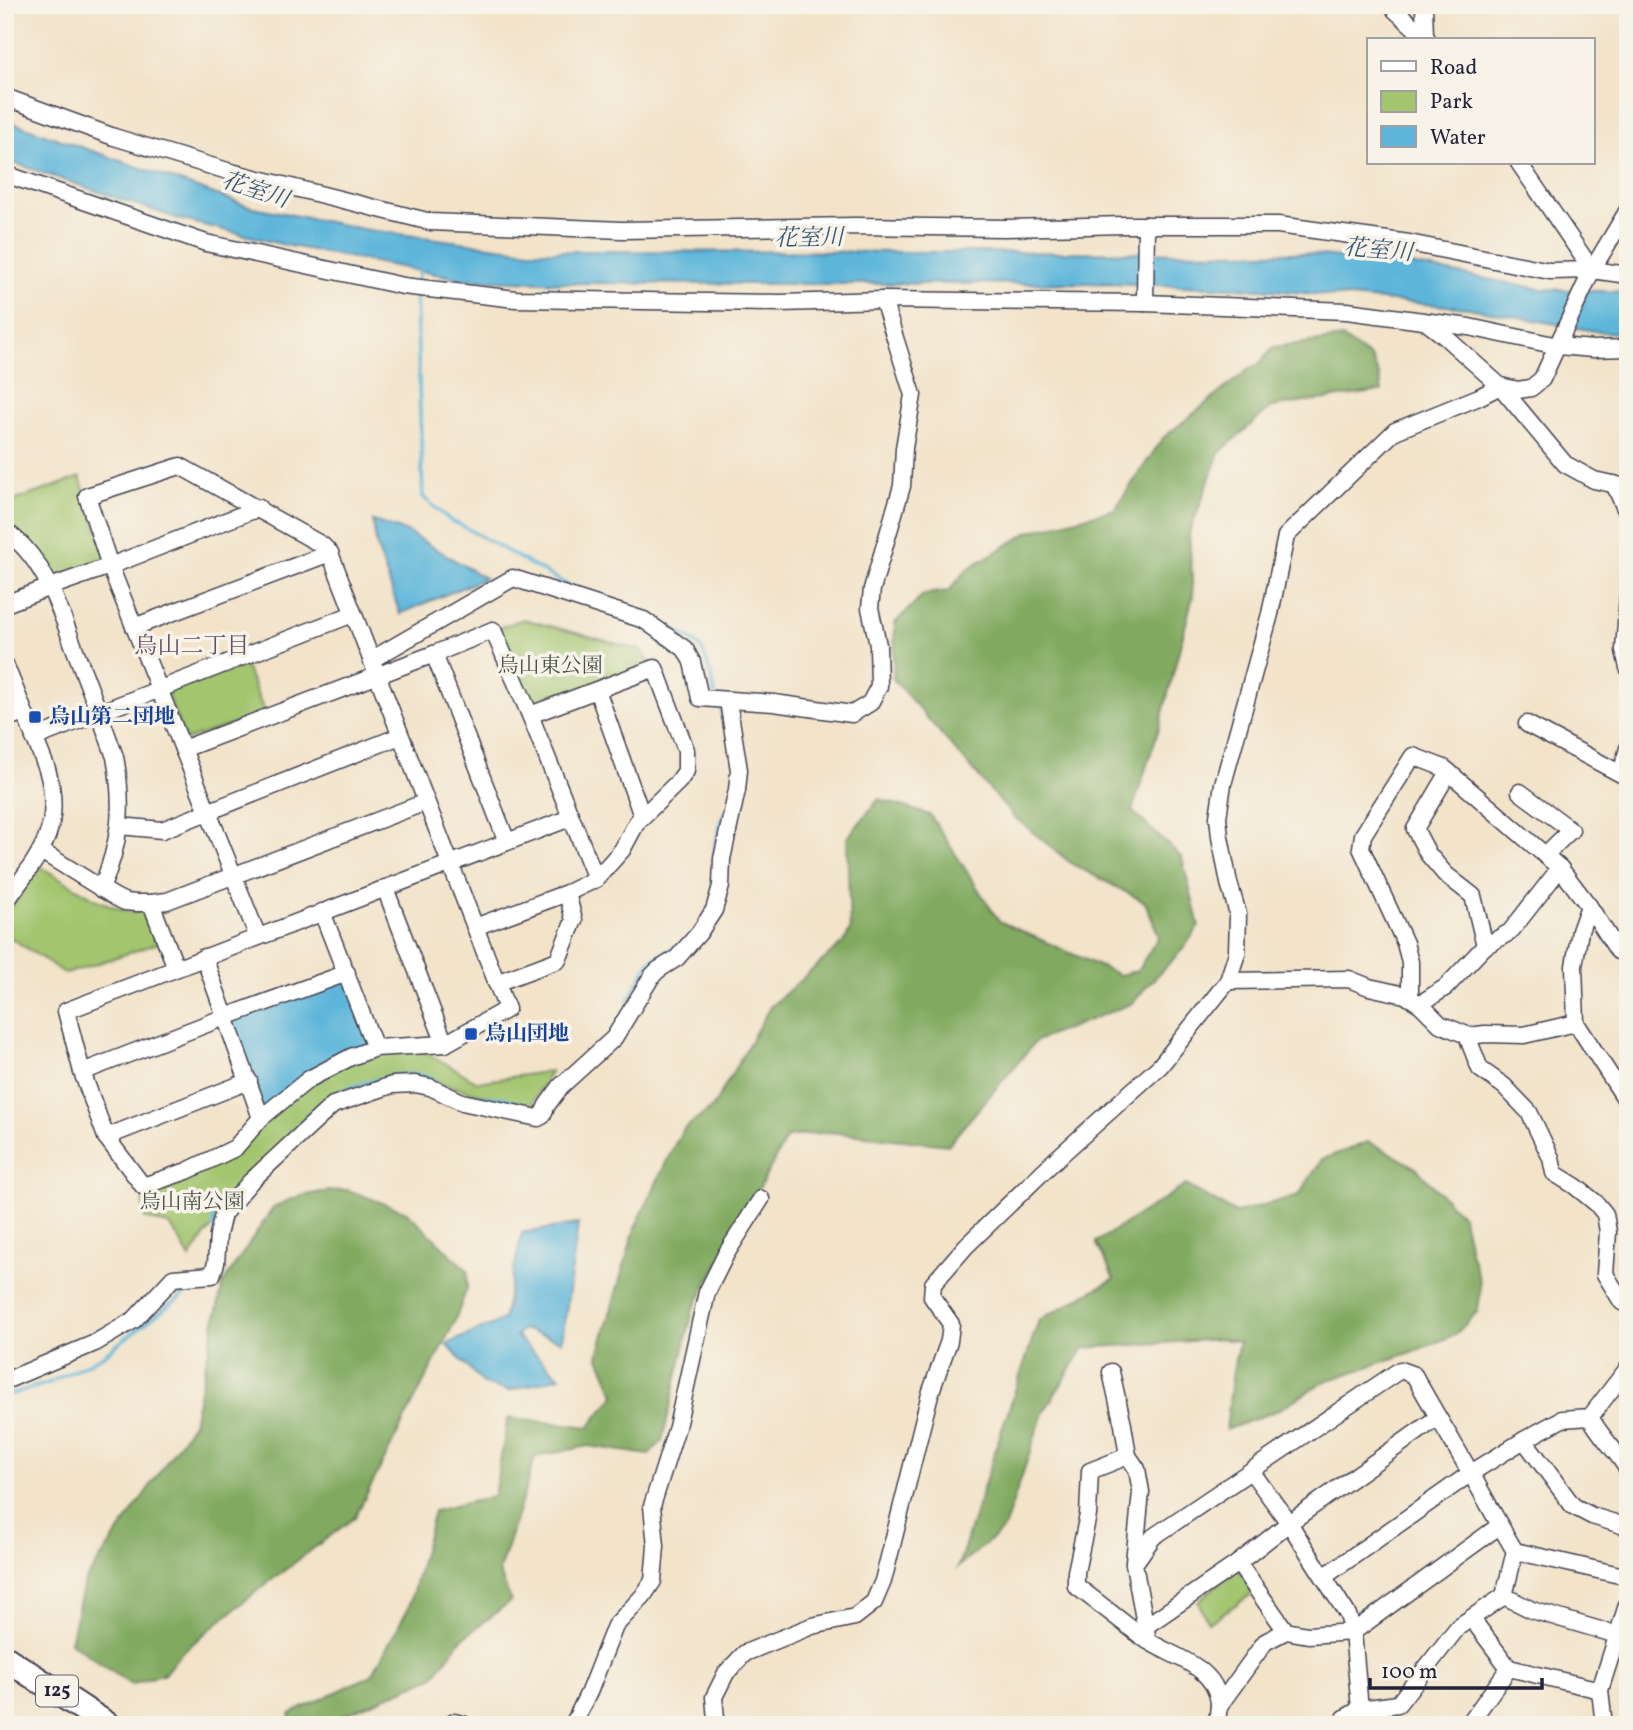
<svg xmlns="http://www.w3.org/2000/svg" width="1633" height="1730" font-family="Vollkorn,'Noto Serif JP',serif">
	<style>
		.green { fill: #a2c56e; stroke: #627454; stroke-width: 2 }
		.forest { fill: #81aa61; stroke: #52664e; stroke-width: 2 }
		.water { fill: #5db6da; stroke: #406c8a; stroke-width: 2 }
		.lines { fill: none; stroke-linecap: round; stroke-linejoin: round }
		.stream { stroke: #5db6da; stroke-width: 3.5 }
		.minor-casing { stroke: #413f50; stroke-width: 19 }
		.highway-casing { stroke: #413f50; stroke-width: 28 }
		.minor { stroke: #fff; stroke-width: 16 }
		.highway { stroke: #fff; stroke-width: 24 }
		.transit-dot { fill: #1a4fb4; stroke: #f7f3e8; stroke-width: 2.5 }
		.labels { text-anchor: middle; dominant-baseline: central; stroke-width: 7; stroke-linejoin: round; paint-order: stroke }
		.shield { fill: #f7f3e8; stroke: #62616f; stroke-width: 2 }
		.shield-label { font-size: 19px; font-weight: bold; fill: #22223b }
		.park-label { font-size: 21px; fill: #48534a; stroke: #f7f3e8 }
		.transit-label { font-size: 21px; font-weight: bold; fill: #164399; stroke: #f7f3e8; text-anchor: start }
		.water-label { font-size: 23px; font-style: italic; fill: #375673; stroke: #f7f3e8 }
		.neighbourhood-label { font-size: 23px; fill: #61516a; stroke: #f7f3e8 }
	</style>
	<rect width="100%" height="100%" fill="#f7f3e8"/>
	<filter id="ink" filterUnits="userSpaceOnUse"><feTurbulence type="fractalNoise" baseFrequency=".0143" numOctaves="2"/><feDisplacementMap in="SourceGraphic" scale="14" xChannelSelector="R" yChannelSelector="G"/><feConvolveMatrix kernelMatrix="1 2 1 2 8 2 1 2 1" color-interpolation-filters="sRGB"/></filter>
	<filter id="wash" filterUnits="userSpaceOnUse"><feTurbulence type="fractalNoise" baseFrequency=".00686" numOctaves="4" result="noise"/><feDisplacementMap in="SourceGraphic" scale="28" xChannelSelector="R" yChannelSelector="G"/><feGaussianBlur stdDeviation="1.57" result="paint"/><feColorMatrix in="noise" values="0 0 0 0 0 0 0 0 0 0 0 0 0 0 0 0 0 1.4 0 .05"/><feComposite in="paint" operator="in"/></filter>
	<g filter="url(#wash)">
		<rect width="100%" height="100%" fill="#f2e3c9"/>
		<g class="green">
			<polygon points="80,477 110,566 50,587 5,531 5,504"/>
			<polygon points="523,619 640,650 655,668 530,715 493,630"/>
			<polygon points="244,662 265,714 185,740 166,691"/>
			<polygon points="39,866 99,901 126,911 150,911 162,942 66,974 5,934 5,916"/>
			<polygon points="415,1046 478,1082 551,1071 529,1107 400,1073 320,1116 205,1235 190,1258 171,1226 144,1218 143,1186 235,1148 261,1118 351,1057"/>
			<polygon points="1238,1567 1255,1592 1208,1623 1198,1601"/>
		</g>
		<g class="forest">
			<polygon points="1343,338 1371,358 1379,375 1382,391 1271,407 1219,453 1189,534 1193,596 1160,725 1132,811 1182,858 1199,926 1183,949 1146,987 1133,1003 1036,1041 948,1145 829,1132 787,1137 693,1310 662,1441 649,1455 588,1446 535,1457 521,1503 499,1571 511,1601 462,1639 433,1677 321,1725 288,1725 290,1714 372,1675 409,1607 434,1511 494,1496 508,1418 589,1427 615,1395 598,1355 635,1228 674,1146 684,1129 713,1107 770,1007 844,942 850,930 847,838 879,799 930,815 999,921 1119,975 1137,971 1159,936 1145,902 1072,864 1013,816 893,679 895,623 924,594 949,591 967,569 1029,532 1115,509 1163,438 1249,369 1258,365 1274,347"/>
			<polygon points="1368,1142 1387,1151 1416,1168 1463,1217 1470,1251 1480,1282 1480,1297 1477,1312 1455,1335 1412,1352 1323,1382 1278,1410 1226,1430 1233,1370 1239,1342 1223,1339 1084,1348 1043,1413 1004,1529 958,1567 1003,1426 1039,1320 1114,1279 1096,1242 1186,1185 1236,1213 1299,1195 1322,1159"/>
			<path d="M348 1190 407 1212 468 1271 467 1288 454 1323 355 1517 257 1591 181 1653 165 1673 131 1685 70 1642 84 1583 193 1423 223 1283 273 1208C296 1194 322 1191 348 1190Z"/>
		</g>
		<g class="water">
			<polygon points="5,120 248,206 368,230 529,251 1301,253 1399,263 1541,289 1628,292 1628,333 1600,332 1469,308 1261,289 1109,283 801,284 566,283 462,279 285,245 179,219 5,160"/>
			<polygon points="373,521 407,532 485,578 400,614 376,544"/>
			<polygon points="349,975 376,1051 351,1057 265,1117 229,1018"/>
			<polygon points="578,1224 562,1341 523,1329 516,1336 560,1377 508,1391 484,1384 446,1344 503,1320 522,1233"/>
		</g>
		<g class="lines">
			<g class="stream">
				<polyline points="418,282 420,266"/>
				<polyline points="416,296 423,497 452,522 459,524 569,586 598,597"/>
				<path d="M660 622C672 628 695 639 702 650 709 663 712 680 715 694"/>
				<polyline points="720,703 723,720"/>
				<polyline points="713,888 715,845 724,813"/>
				<polyline points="627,1001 650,961 679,945"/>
				<polyline points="475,1097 506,1098 536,1110 546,1090 553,1084"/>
				<path d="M284 1140C298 1126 311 1110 327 1099 347 1085 403 1069 426 1076 430 1077 433 1080 436 1081"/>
				<polyline points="220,1205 236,1187"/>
				<polyline points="213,1227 213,1216 216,1212"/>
				<polyline points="5,1396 49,1383 102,1356 191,1289 200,1281"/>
			</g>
		</g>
	</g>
	<g filter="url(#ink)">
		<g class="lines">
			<g class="minor-casing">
				<g id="minor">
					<polyline points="1395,5 1395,10 1428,40"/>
					<polyline points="1424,5 1425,37"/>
					<polyline points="5,97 114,137 231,172 431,222 622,230 855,226 1005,228 1125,225 1278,225 1409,243 1550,271 1592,270 1628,275"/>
					<polyline points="1519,163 1592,270"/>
					<polyline points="5,174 206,243 403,286 516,299 780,303 883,300 1145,303 1347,311 1469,327 1558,346 1593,349 1628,348"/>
					<polyline points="1145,303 1146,225"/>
					<polyline points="1426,322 1443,335 1500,386 1565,464 1594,480 1621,486 1628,485"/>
					<polyline points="1614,484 1628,515"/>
					<path d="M5 531C46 558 60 612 77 655 90 689 103 723 115 757 124 806 121 842 101 889"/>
					<polyline points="1628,596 1624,650 1628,668"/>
					<polyline points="5,604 50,587 110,566 259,508"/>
					<polyline points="134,627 330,553"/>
					<polyline points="434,654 507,842"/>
					<polyline points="371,660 513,578 644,620 685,649 692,662 700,698 774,703 852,714 870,703 879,686 878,645 870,608 872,589 902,486 904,448 913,395 883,300"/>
					<path d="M5 664 47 769C65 830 38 856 5 903"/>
					<polyline points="597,690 642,816"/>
					<polyline points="5,719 24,712"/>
					<polyline points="1527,724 1621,774 1628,748"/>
					<polyline points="34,738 353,614"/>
					<polyline points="183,749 434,654 493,630 530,715 596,879"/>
					<polyline points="1449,772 1415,829 1428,854 1445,874 1473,896 1485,946"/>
					<polyline points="1520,792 1571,830 1545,855"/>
					<polyline points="120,826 162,830 400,736"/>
					<polyline points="41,851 115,897 125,902 136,903 151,903 167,901 426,802"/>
					<polyline points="385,888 445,1044"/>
					<polyline points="151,903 176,968"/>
					<polyline points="322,912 375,1048"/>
					<polyline points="475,927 567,893"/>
					<path d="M258 937 110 566 87 496 180 466 322 545 330 553C388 705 448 857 507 1009L445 1044 375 1048 351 1057 309 1079 261 1118 235 1148 187 1171 143 1186 106 1137 82 1072 66 1011C233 946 402 882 570 818"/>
					<polyline points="204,957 261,1118"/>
					<polyline points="1228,981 1349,979 1369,987 1405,995 1420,1004 1440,1024 1469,1036 1485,1034 1524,1035 1576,1023 1574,966 1580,931 1589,906"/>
					<polyline points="496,983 558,960 574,920 567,893 596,879 622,850 637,822 679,781 686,771 686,750 655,668 530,715"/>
					<polyline points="1410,998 1410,962 1405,943 1361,848 1363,835 1413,756 1444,768 1560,868"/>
					<polyline points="1420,1004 1446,987 1485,946 1510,932 1560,868 1589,906 1618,951 1628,946"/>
					<polyline points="1576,1023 1628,1103"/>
					<polyline points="1469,1036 1469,1041 1480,1069 1504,1086 1529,1112 1551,1158 1554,1173 1575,1186 1596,1203 1605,1214 1608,1232 1605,1274 1622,1302 1628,1305"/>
					<polyline points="82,1072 225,1017 347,973"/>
					<polyline points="106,1137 249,1081"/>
					<path d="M1111 1372 1123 1425 1128 1456 1090 1471 1088 1515 1076 1572V1586C1099 1603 1122 1622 1145 1639 1171 1657 1216 1665 1219 1703 1219 1710 1217 1718 1217 1725"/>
					<polyline points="5,1381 95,1343 134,1320 173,1278 212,1275 216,1263 218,1235 223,1214 250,1182 333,1105 392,1085 415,1084 430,1087 462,1102 538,1118 542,1116 547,1105 561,1086 614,1038 652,976 658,970 677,958 699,933 714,910 721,886 722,859 737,790 739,770 728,701"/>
					<path d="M1590 1417C1600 1436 1616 1450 1628 1470"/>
					<polyline points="1524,1440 1573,1506 1592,1516 1628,1527"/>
					<polyline points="1128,1456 1137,1469 1141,1492 1134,1562"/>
					<polyline points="1251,1471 1289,1523 1348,1615 1353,1632 1360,1709"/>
					<polyline points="1238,1563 1286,1631 1308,1635 1353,1632 1499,1526"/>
					<polyline points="1325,1576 1471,1473 1524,1440 1562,1419 1590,1417 1628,1368"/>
					<polyline points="1504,1596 1532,1610 1617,1635"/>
					<polyline points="1472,1619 1509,1668 1600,1690"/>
					<polyline points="1146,1626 1238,1563 1289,1523 1437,1418"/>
					<path d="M1148 1641 1134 1564 1153 1537 1400 1370 1414 1375C1431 1406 1449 1435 1466 1465 1483 1494 1498 1523 1515 1551L1628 1577"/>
					<polyline points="1219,1706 1265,1642 1286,1631"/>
					<polyline points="451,1725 454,1722 465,1725"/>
					<polyline points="573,1725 589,1692 615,1626 643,1596 653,1581 656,1546 652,1506 677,1427 707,1292 726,1254 761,1199"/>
					<polyline points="719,1725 716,1719 714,1697 726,1673 745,1653 812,1626 855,1617 874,1602 883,1581 930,1394 949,1341 951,1324 932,1297 933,1284 966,1246 1053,1162 1160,1066 1228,981 1237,953 1238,914 1229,883 1220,837 1218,817 1223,784 1270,614 1286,536 1395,431 1479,397 1500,386 1518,390 1531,388 1542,379 1592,270 1628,210"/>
					<polyline points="1345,1725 1345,1718 1360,1709 1398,1704 1458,1627 1504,1596 1515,1551"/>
					<polyline points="1468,1725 1509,1668"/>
					<polyline points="1604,1725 1600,1690 1628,1602"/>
				</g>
			</g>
			<g class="highway-casing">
				<polyline id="highway" points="5,1658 108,1725"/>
			</g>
			<use href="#minor" class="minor"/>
			<use href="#highway" class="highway"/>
		</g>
	</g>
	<g class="transit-dot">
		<rect x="28" y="710" width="14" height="14" rx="3.5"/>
		<rect x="464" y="1027" width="14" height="14" rx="3.5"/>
	</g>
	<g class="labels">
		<rect class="shield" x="36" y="1675.5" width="42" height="31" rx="5"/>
		<g class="shield-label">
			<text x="57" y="1691">125</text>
		</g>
		<g class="park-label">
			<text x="550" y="666">烏山東公園</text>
			<text x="192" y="1202">烏山南公園</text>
		</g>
		<g class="transit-label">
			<text x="49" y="717">烏山第二団地</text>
			<text x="485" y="1034">烏山団地</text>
		</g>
		<g class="water-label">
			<text transform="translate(255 191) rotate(18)">花室川</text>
			<text transform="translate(809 239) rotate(-1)">花室川</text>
			<text transform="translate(1378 251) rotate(5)">花室川</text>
		</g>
		<g class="neighbourhood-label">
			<text x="192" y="647">烏山二丁目</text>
		</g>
	</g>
	<rect width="1633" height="1730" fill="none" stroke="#f7f3e8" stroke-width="28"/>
	<rect x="1367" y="38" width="228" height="126" fill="#f7f3e8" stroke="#a29fa3" stroke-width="2"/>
	<rect x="1381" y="61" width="35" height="10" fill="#ffffff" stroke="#a29fa3" stroke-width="2"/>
	<text x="1430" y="74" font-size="21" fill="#22223b">Road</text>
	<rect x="1381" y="91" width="35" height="21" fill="#a2c56e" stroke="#a29fa3" stroke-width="2"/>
	<text x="1430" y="108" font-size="21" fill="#22223b">Park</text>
	<rect x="1381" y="126" width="35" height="21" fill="#5db6da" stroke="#a29fa3" stroke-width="2"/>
	<text x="1430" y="144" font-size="21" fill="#22223b">Water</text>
	<path d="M1370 1678v10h172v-10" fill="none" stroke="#22223b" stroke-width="3.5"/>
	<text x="1381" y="1678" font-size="21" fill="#22223b" stroke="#f7f3e8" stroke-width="5" paint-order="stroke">100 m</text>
</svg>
